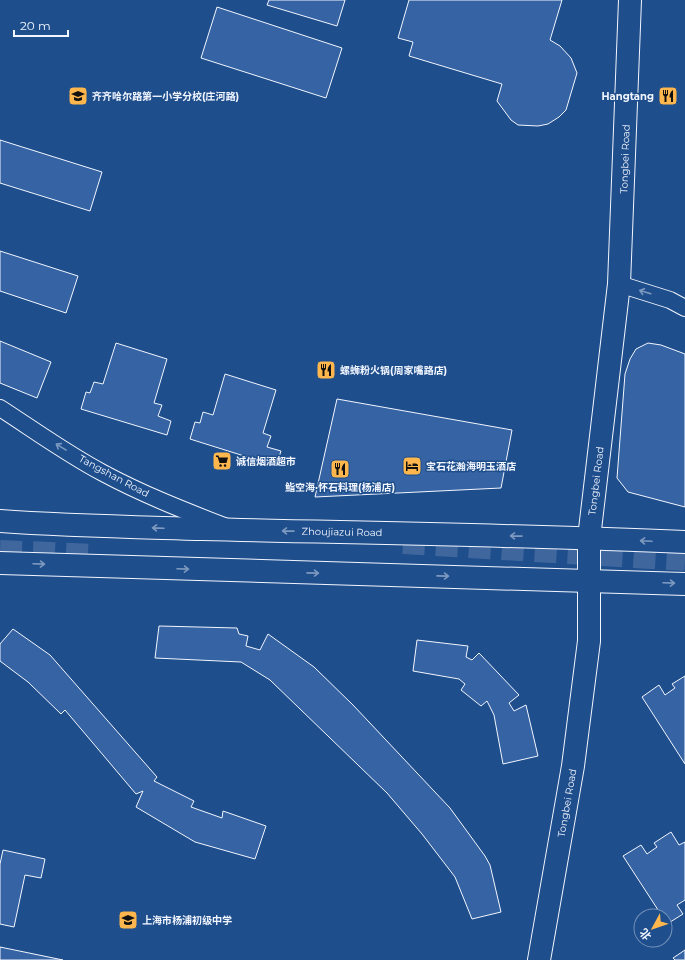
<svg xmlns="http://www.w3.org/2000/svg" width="685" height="960" font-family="Montserrat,'Noto Sans SC',sans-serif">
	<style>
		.building { fill: #3563a3; stroke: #f2f6ff }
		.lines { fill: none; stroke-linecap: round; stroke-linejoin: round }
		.highway-tunnel { stroke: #3f679d; stroke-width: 22; stroke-dasharray: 22 11; stroke-linecap: butt }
		.street-casing { stroke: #f2f6ff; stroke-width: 18 }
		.secondary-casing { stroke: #f2f6ff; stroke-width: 24 }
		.primary-casing { stroke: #f2f6ff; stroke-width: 24 }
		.street { stroke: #1f4e8c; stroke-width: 16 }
		.secondary { stroke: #1f4e8c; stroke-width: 22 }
		.primary { stroke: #1f4e8c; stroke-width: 22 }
		.oneway { stroke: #7e9ac0 }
		.labels { text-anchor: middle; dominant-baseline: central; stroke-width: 3; stroke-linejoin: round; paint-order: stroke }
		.poi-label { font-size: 10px; font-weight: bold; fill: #f2f6ff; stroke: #1f4e8c; text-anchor: start }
		.street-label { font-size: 10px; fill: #f2f6ff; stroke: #1f4e8c }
	</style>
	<rect width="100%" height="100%" fill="#1f4e8c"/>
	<g class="building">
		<polygon points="269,0 345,0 337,26 267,5"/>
		<polygon points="409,0 562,0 550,40 560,46 571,58 577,73 566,110 559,117 548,124 538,126 518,125 511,120 497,101 502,84 409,56 413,42 398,38"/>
		<polygon points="217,7 342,48 326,98 201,58"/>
		<polygon points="0,140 102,172 90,211 0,183"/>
		<polygon points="0,251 78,276 66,313 0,291"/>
		<polygon points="0,341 51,362 37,398 0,383"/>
		<polygon points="116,343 167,359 154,403 162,405 158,416 171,421 167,435 81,409 86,392 90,393 94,382 103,384"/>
		<polygon points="648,343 661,345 685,354 685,507 628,492 617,478 625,374 630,359 636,349"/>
		<polygon points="225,374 276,390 263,433 271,436 267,447 281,451 276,466 190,439 195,422 200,423 203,412 213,415"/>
		<polygon points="337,399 512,430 501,488 315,497"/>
		<polygon points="159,626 237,628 239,634 248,636 246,646 260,650 268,634 314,667 353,705 450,808 485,856 490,865 501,912 472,919 455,877 422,834 387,793 270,680 241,662 155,658"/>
		<polygon points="13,629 50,655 157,777 154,781 194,801 191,807 222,818 223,811 266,826 255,859 195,842 136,807 143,791 136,794 65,710 61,714 28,682 0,661 0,644"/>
		<polygon points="417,640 468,646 466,657 472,660 479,653 519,695 509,703 514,711 526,705 538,756 503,764 494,715 487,701 481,706 461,690 465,684 459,679 413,671"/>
		<polygon points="685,676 685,764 642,697 659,685 665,695 675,688 672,684"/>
		<polygon points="671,832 679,845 685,842 685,900 677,905 683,914 667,924 665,921 665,916 662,916 623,856 641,845 647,854 657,847 654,843"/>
		<polygon points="3,850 45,859 41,878 25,875 14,927 0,924 0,864"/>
		<polygon points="0,947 63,960 0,960"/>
		<polygon points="685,950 685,960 675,960 673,958"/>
	</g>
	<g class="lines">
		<g class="highway-tunnel">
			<polyline points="403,543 685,560"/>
			<polyline points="0,551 97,555"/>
		</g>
		<g class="street-casing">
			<g id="street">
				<polyline points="619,284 670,300 685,308"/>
				<path d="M0 408C34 430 67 454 103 473 142 494 183 510 224 526"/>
			</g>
		</g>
		<g class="secondary-casing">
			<polyline id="secondary" points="539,960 573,766 589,641 589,538 619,284 630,0"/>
		</g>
		<g class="primary-casing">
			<g id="primary">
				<path d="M0 521C68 526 135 527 203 529 364 533 524 535 685 542"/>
				<polyline points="0,563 685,584"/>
			</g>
		</g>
		<use href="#street" class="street"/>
		<use href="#secondary" class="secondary"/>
		<use href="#primary" class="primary"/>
	</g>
	<defs><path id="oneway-shaft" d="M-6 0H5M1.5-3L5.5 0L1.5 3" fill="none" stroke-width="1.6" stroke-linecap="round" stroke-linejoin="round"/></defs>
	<g class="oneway">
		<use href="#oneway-shaft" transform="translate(645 292) rotate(-163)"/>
		<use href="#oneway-shaft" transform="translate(61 447) rotate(-149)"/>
		<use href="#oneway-shaft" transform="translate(158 528) rotate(-178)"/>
		<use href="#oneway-shaft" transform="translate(288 531) rotate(-179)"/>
		<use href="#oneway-shaft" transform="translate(516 536) rotate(-179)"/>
		<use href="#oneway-shaft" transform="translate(646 541) rotate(-177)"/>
		<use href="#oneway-shaft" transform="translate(39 564) rotate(2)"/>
		<use href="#oneway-shaft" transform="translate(183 569) rotate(2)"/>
		<use href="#oneway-shaft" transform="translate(313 573) rotate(1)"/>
		<use href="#oneway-shaft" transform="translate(443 576) rotate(1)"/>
		<use href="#oneway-shaft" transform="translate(669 583) rotate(2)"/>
	</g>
	<defs>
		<g id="school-square" transform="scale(1)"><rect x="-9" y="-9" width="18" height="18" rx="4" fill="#ffb74d" stroke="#1f4e8c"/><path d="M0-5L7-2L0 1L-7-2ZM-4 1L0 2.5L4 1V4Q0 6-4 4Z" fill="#111"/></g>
		<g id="restaurant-square" transform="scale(1)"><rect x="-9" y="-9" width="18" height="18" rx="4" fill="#ffb74d" stroke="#1f4e8c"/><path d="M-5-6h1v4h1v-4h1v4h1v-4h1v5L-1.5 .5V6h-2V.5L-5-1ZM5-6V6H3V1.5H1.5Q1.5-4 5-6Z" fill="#111"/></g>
		<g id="supermarket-square" transform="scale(1)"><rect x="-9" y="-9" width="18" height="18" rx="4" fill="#ffb74d" stroke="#1f4e8c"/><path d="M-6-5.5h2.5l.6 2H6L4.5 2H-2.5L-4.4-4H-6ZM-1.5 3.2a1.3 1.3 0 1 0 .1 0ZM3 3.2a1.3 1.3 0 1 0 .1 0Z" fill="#111"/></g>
		<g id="hotel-square" transform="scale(1)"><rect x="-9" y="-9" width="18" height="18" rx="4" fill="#ffb74d" stroke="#1f4e8c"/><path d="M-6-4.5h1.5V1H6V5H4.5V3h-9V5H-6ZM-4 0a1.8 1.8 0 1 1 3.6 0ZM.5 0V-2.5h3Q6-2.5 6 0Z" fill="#111"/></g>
	</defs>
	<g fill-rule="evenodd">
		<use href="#school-square" x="78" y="96"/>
		<use href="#restaurant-square" x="668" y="96"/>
		<use href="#restaurant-square" x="326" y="370"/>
		<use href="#supermarket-square" x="222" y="461"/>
		<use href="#hotel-square" x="412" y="466"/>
		<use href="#restaurant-square" x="340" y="469"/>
		<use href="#school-square" x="128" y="920"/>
	</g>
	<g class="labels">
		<g class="poi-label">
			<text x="92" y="96">齐齐哈尔路第一小学分校(庄河路)</text>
			<text x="654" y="96" text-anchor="end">Hangtang</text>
			<text x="340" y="370">螺蛳粉火锅(周家嘴路店)</text>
			<text x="236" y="461">诚信烟酒超市</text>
			<text x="426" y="466">宝石花瀚海明玉酒店</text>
			<text x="340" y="487" text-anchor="middle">鮨空海·怀石料理(杨浦店)</text>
			<text x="142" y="920">上海市杨浦初级中学</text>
		</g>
		<g class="street-label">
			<text transform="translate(625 159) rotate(-88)">Tongbei Road</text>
			<text transform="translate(114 476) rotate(28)">Tangshan Road</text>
			<text transform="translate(596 481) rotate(-83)">Tongbei Road</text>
			<text transform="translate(342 532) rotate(1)">Zhoujiazui Road</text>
			<text transform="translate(567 803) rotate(-80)">Tongbei Road</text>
		</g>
	</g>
	<g transform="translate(653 928) rotate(230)"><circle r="19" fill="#1f4e8c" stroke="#7391ba"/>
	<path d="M0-3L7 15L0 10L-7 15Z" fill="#ffb74d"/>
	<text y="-6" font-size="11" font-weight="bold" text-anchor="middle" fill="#f2f6ff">北</text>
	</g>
	<path d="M14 30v6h54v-6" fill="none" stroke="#f2f6ff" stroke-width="2"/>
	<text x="20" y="30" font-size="12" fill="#f2f6ff" stroke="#1f4e8c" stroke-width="3" paint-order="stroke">20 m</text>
</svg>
